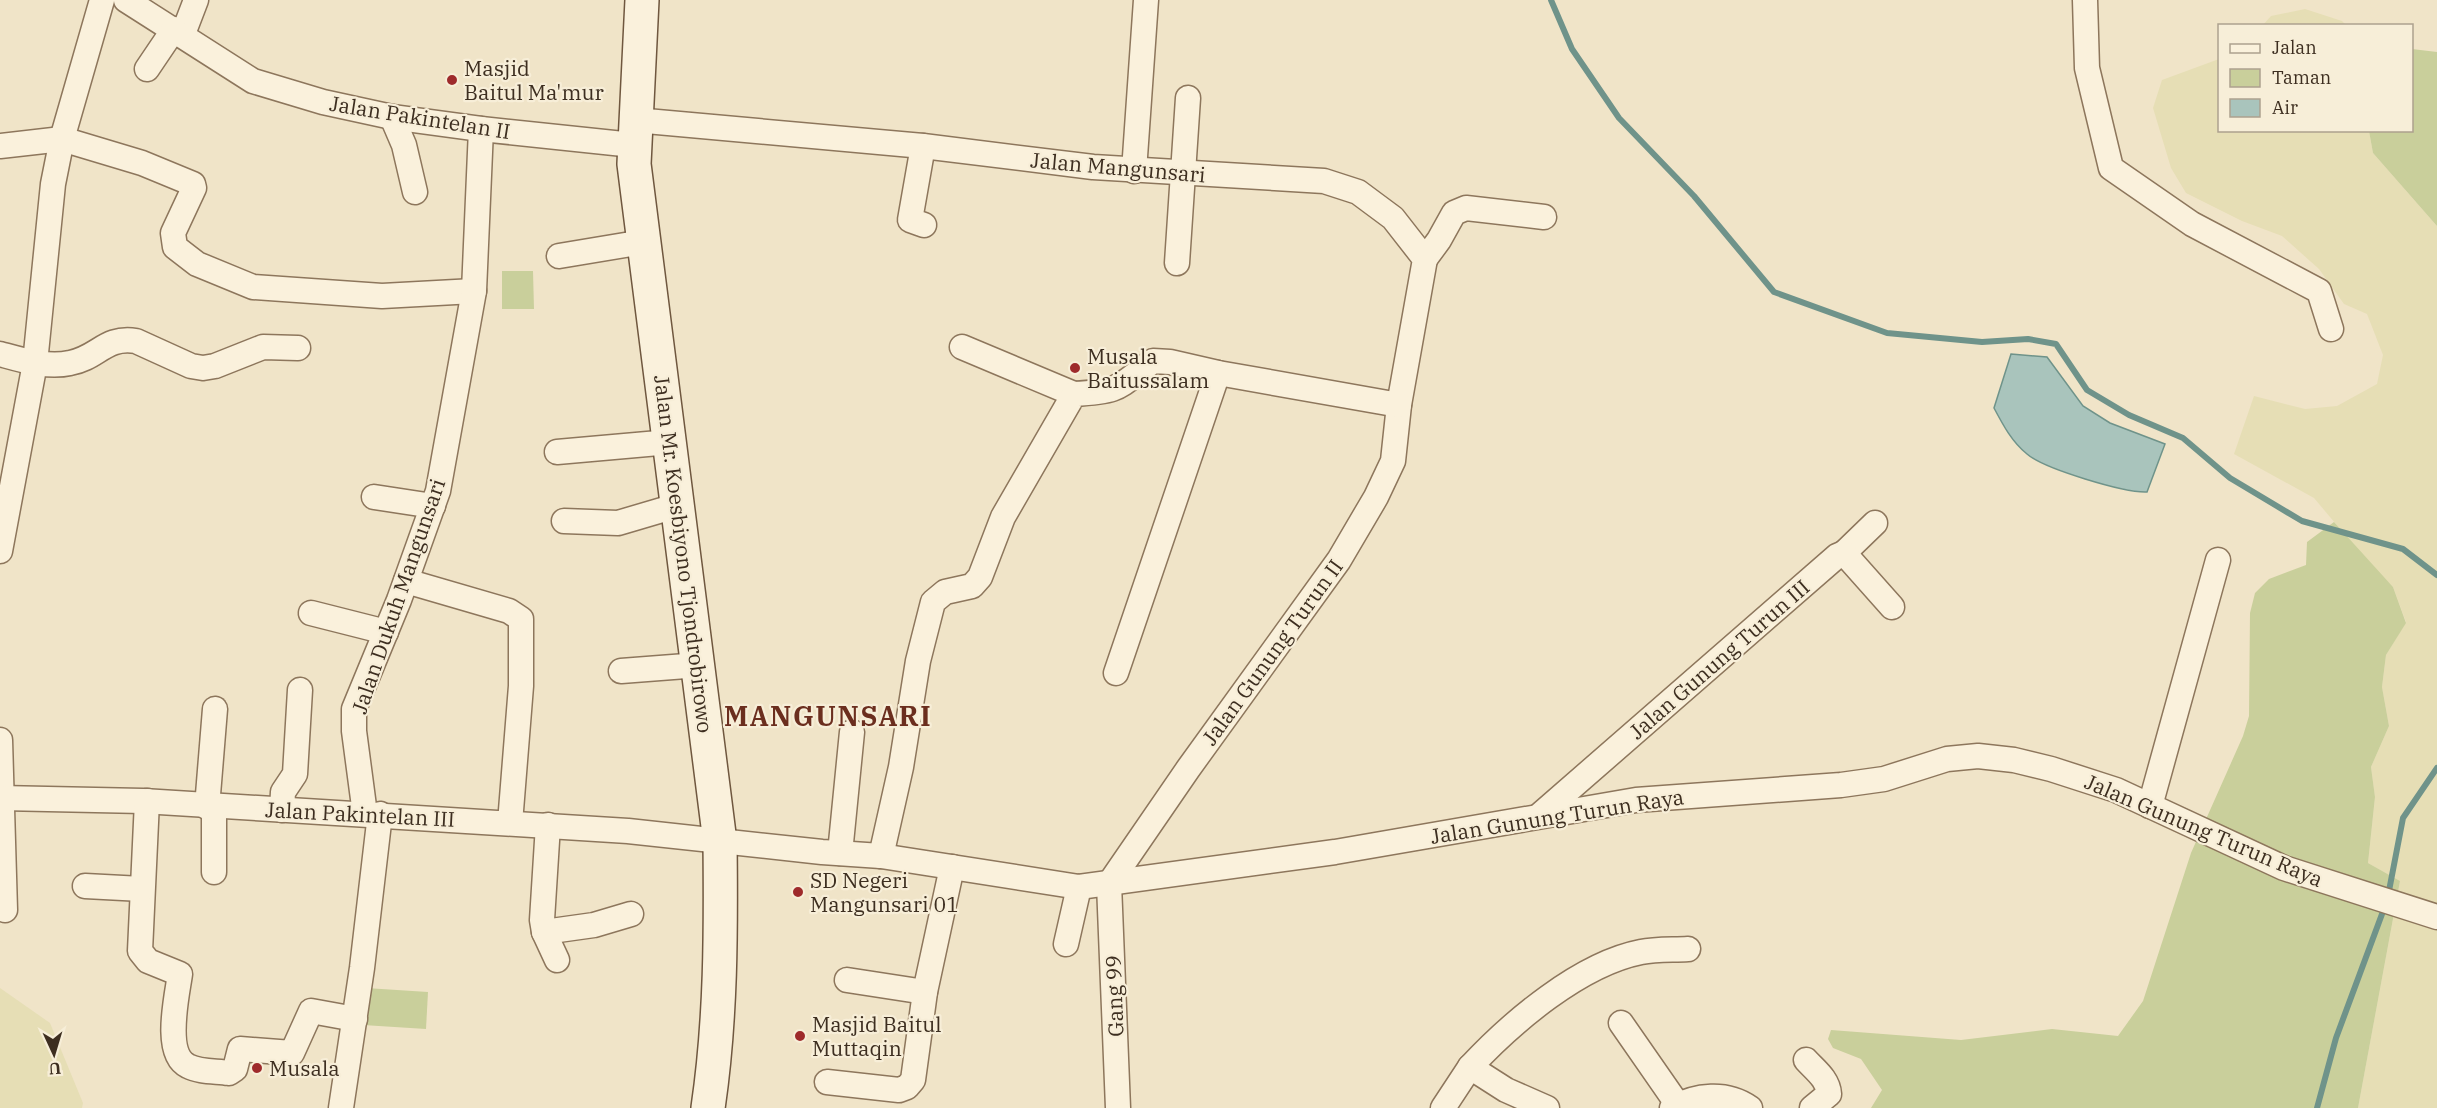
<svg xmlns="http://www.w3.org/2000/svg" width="2437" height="1108" font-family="'IBM Plex Serif',serif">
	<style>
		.farmland { fill: #e6deb5 }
		.green { fill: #c9cf9b }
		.water { fill: #a9c4bc; stroke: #6f938a; stroke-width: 1.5 }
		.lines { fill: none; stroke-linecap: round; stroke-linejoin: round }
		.stream { stroke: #6f938a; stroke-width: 6 }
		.minor-casing { stroke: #8d765c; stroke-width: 27 }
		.secondary-casing { stroke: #6f573f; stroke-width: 36 }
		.minor { stroke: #faf1dc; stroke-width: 24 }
		.secondary { stroke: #faf1dc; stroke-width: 33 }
		.poi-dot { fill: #9e2a2b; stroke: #f7eed8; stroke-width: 2 }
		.labels { text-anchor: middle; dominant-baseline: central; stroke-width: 4.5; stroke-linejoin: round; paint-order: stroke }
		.poi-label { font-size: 21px; fill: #3d2e20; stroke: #f7eed8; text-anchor: start }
		.street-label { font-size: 21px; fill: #3d2e20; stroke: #f7eed8 }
		.district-label { font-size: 27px; font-weight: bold; letter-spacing: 1.5px; fill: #6b2e1e; stroke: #f7eed8 }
	</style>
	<rect width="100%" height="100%" fill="#f0e4c8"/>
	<g class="farmland">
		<polygon points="2305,9 2342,21 2346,25 2263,25 2271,16"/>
		<polygon points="2219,59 2220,130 2369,131 2373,153 2437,226 2437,1108 2358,1108 2400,881 2368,863 2375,797 2371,767 2389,726 2382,687 2386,655 2406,622 2393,587 2367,561 2314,498 2234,454 2254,396 2305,409 2337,406 2377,384 2383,355 2367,314 2344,304 2319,269 2282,236 2242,221 2186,193 2171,168 2153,108 2162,80"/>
		<polygon points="0,988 50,1023 83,1103 82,1108 0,1108"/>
	</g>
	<g class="green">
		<polygon points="2412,49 2437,52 2437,226 2373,153 2369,131 2412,130"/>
		<polygon points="502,271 533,271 534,309 502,309"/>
		<polygon points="2334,522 2393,587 2406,623 2386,655 2382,687 2389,726 2371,767 2375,797 2368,863 2400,881 2358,1108 1871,1108 1882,1090 1861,1059 1833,1048 1828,1039 1831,1030 1961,1040 2052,1029 2118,1036 2143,1001 2191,853 2243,736 2249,716 2250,613 2255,593 2269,579 2306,565 2307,542"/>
		<polygon points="366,988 428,992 426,1029 363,1025"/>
	</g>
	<path class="water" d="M2011 354 2047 357 2083 406 2110 423 2165 444 2147 492C2125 493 2044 469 2027 454 2012 442 2003 425 1994 408Z"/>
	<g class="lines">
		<g class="stream">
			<polyline points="1551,0 1572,49 1619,118 1694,196 1774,292 1887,333 1982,342 2028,339 2056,344 2087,390 2129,415 2183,438 2230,478 2302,521 2403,549 2437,575"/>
			<polyline points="2388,896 2403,818 2437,768"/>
			<polyline points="2317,1108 2336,1038 2385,906"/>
		</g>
		<g class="minor-casing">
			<g id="minor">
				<polyline points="126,0 253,81 323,102 392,117 481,129 633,145"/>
				<polyline points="2085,0 2087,68 2111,168 2192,224 2319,291 2331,329"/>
				<polyline points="183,34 196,0"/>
				<polyline points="147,69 174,29"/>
				<polyline points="392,117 404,145 415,192"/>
				<polyline points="635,120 923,146 1093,167 1324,181 1358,192 1393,218 1425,259 1399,405 1393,461 1376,497 1339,560 1188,769 1109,884 1118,1108"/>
				<polyline points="0,146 62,139 142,163 193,184 194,188 173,233 175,247 197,264 253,287 382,296 474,291"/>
				<polyline points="923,146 910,220 924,225"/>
				<polyline points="1134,171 1146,0"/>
				<polyline points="559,256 643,242"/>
				<polyline points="1425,259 1439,240 1454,213 1466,208 1544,217"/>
				<polyline points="1177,263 1188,98"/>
				<polyline points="962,347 1074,394"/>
				<path d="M0 354C22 360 47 368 70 363 98 358 105 336 136 341L191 366 203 368 215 366 263 347 298 348"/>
				<polyline points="557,452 670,442"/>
				<polyline points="374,497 433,506"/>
				<polyline points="564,521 618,523 679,505"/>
				<polyline points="0,551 35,363 53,184 62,139 102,0"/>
				<polyline points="1844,553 1875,523"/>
				<polyline points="406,581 509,611 521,619 521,686 510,823"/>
				<polyline points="311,613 386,632"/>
				<polyline points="621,671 699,665"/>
				<polyline points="1116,673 1218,373"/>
				<polyline points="0,740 5,910"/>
				<polyline points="0,798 143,801 628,831 822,852 881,856 1079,887 1335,852 1636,800 1841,785 1884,779 1947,759 1978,756 2014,760 2051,769 2116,790 2284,868 2437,917"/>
				<path d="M147 801 140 951 148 961 180 974C177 996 163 1054 188 1066 199 1072 217 1071 229 1073L235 1069 240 1049 292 1053 311 1011 355 1019"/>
				<polyline points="2150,806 2218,560"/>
				<polyline points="207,807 215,709"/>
				<polyline points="214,807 214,872"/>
				<polyline points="282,810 283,792 295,774 300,690"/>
				<polyline points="365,814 354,731 354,709 399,600 438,491 474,291 481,129"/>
				<polyline points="1541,814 1837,556 1844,553 1892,607"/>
				<polyline points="548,825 542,920 544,932 557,960"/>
				<polyline points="840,853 852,732"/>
				<path d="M881 856 901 767 918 661 933 602 945 592 972 586 980 577 1003 517 1074 394C1123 391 1116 388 1153 361L1170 362 1218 373 1399 405"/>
				<polyline points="85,886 142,889"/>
				<polyline points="544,932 594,925 631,914"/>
				<polyline points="1066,944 1079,887"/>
				<polyline points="847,980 925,992"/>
				<polyline points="1621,1023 1678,1105"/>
				<path d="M1806 1060C1815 1070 1828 1079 1829 1094L1812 1108"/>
				<polyline points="827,1082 899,1090 907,1087 913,1080 925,992 952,867"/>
				<polyline points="341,1108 362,968 380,814"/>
				<polyline points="1443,1108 1470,1067"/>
				<path d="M1547 1108 1506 1090 1470 1067C1512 1022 1580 964 1641 952 1656 949 1673 950 1688 949"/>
				<path d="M1672 1108C1696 1095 1726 1091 1750 1108"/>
			</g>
		</g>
		<g class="secondary-casing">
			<path id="secondary" d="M642 0 634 164 720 842C721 931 721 1020 708 1108"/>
		</g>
		<use href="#minor" class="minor"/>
		<use href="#secondary" class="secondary"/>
	</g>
	<g class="poi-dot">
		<circle cx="452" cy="80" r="6"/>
		<circle cx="1075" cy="368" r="6"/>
		<circle cx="798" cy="892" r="6"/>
		<circle cx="800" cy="1036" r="6"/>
		<circle cx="257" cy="1068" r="6"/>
	</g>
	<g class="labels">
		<g class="poi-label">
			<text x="464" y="68">Masjid<tspan x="464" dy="24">Baitul Ma'mur</tspan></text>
			<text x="1087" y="356">Musala<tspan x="1087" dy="24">Baitussalam</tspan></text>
			<text x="810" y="880">SD Negeri<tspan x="810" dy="24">Mangunsari 01</tspan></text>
			<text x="812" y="1024">Masjid Baitul<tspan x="812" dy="24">Muttaqin</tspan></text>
			<text x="269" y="1068">Musala</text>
		</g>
		<g class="street-label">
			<text transform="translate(420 117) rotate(9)">Jalan Pakintelan II</text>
			<text transform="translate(1118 167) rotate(5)">Jalan Mangunsari</text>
			<text transform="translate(684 554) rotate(83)">Jalan Mr. Koesbiyono Tjondrobirowo</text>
			<text transform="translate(398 596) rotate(-71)">Jalan Dukuh Mangunsari</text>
			<text transform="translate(1272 652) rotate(-54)">Jalan Gunung Turun II</text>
			<text transform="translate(1719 659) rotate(-41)">Jalan Gunung Turun III</text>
			<text transform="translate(360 814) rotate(3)">Jalan Pakintelan III</text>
			<text transform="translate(1557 816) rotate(-9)">Jalan Gunung Turun Raya</text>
			<text transform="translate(2204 830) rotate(23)">Jalan Gunung Turun Raya</text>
			<text transform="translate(1114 996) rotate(-92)">Gang 99</text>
		</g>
		<g class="district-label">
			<text x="828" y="715">MANGUNSARI</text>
		</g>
	</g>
	<rect x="2218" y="24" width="195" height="108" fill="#f7eed8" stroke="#ada18e" stroke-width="1.5"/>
	<rect x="2230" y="44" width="30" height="9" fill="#faf1dc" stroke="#ada18e" stroke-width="1.5"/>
	<text x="2272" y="54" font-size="18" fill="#3d2e20">Jalan</text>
	<rect x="2230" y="69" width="30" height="18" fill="#c9cf9b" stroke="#ada18e" stroke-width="1.5"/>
	<text x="2272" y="84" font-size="18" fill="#3d2e20">Taman</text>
	<rect x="2230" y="99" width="30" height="18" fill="#a9c4bc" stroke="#ada18e" stroke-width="1.5"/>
	<text x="2272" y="114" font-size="18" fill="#3d2e20">Air</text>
	<g transform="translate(54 1054) rotate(176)" stroke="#f7eed8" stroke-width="4.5" paint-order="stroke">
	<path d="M0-4.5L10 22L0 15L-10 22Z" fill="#3d2e20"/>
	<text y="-9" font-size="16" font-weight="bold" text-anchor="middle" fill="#3d2e20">U</text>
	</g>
</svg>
